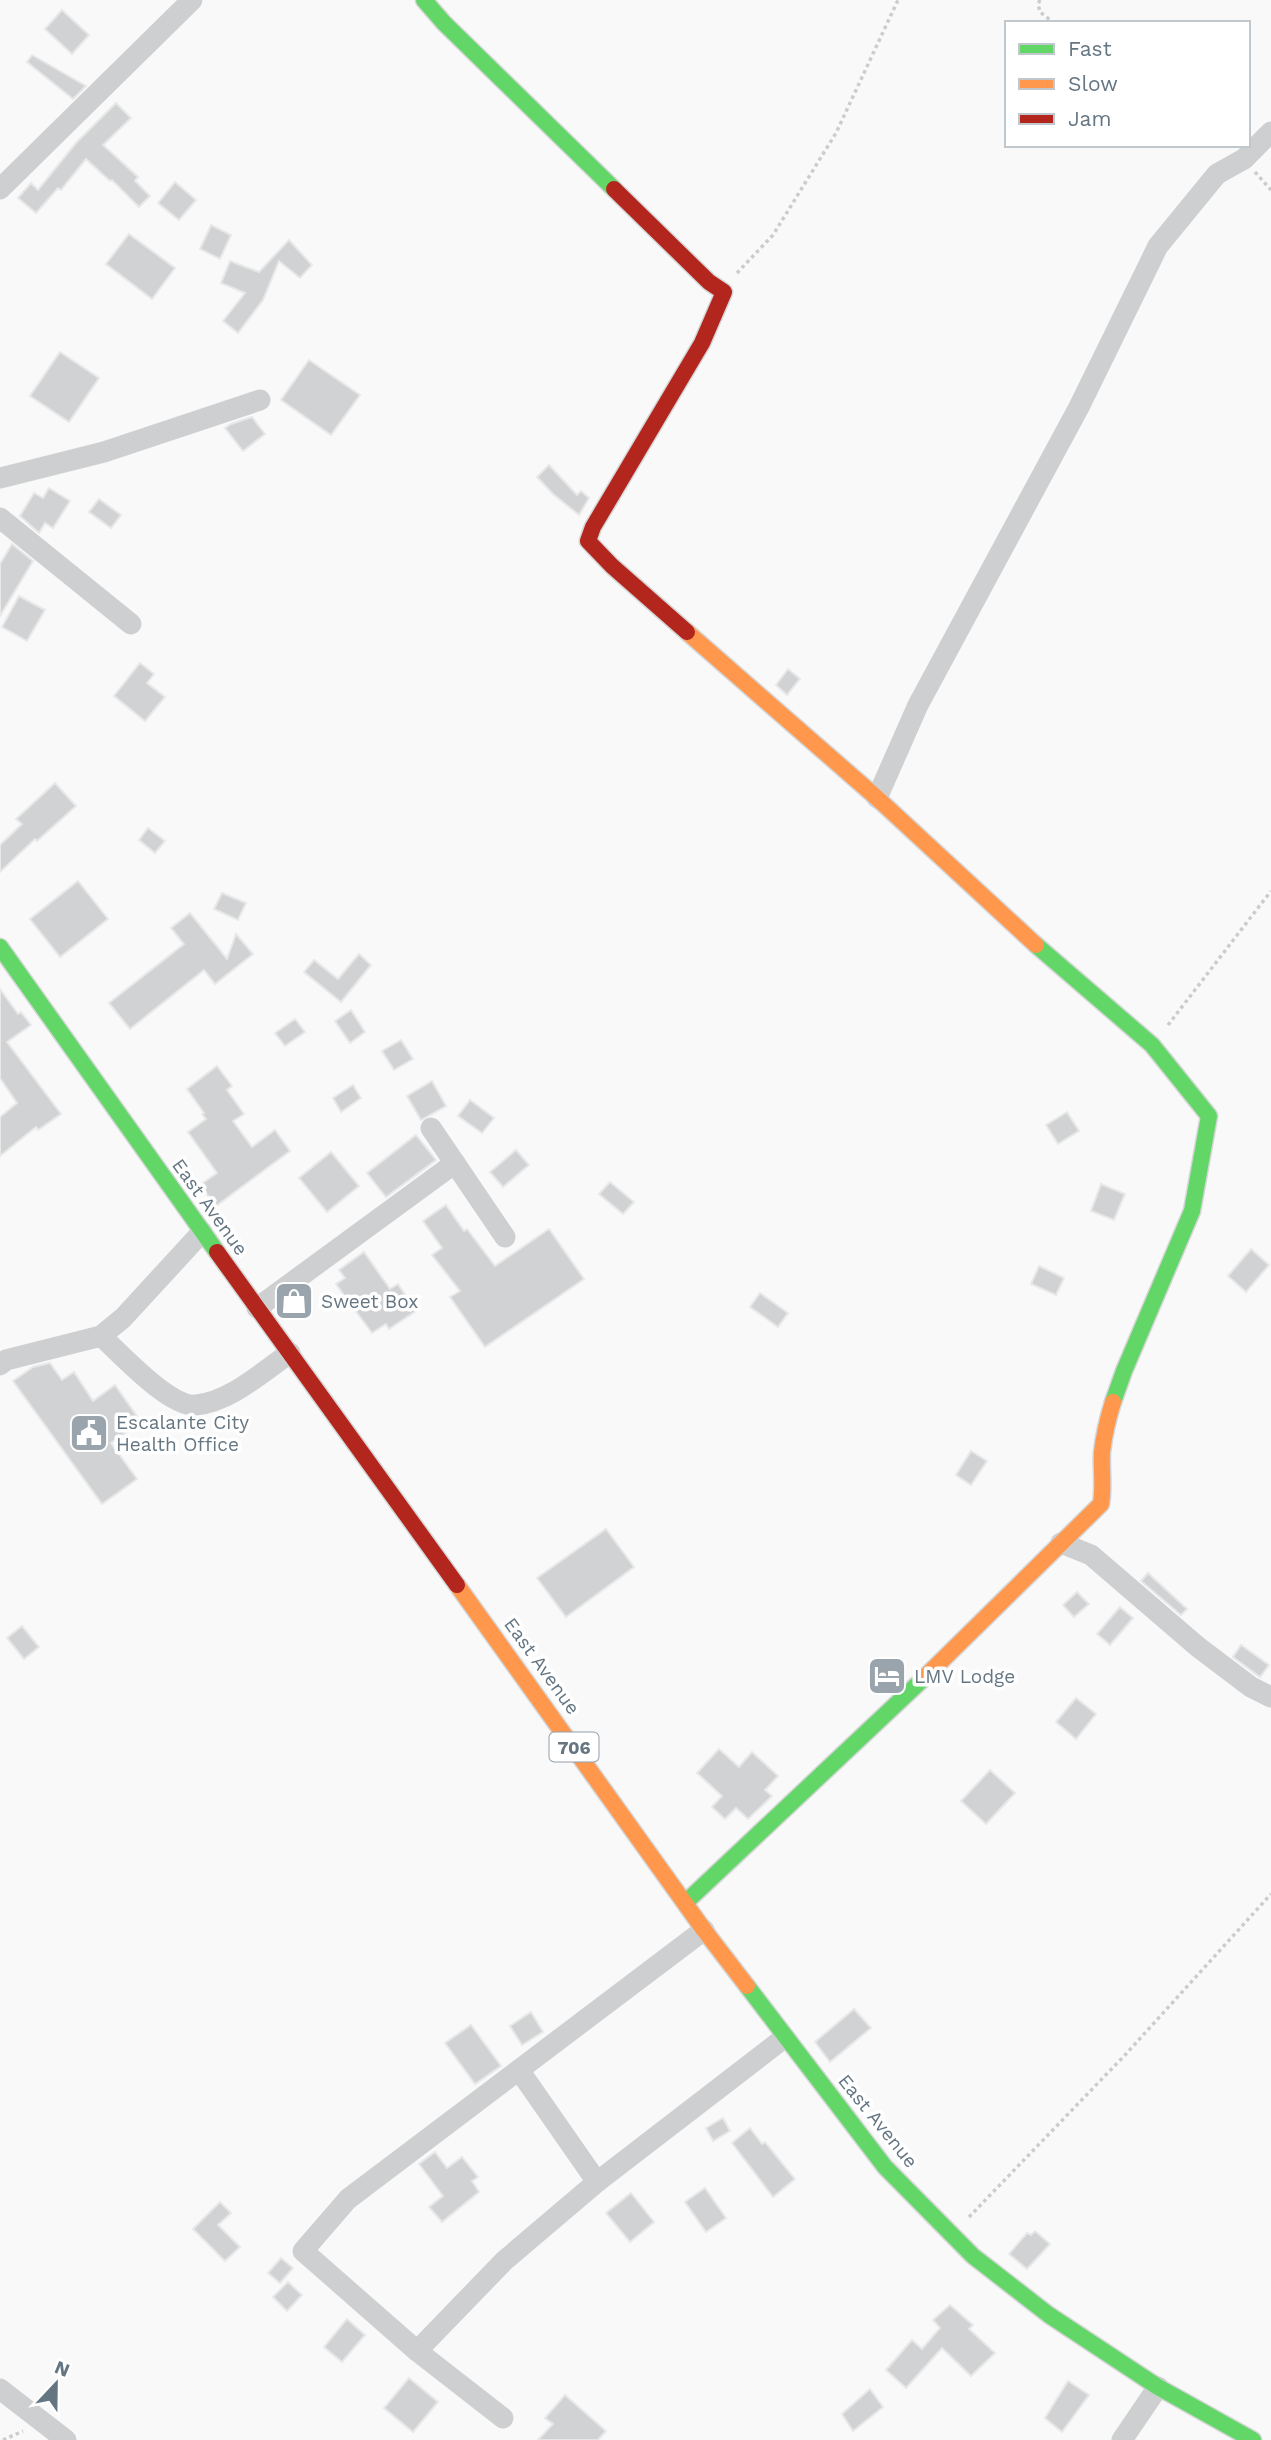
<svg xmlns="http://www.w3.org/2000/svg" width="1271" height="2440" font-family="'Work Sans',sans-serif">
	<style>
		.building { fill: #d0d2d3; stroke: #e8e8e8; stroke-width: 2 }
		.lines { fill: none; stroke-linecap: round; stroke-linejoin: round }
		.fast-casing { stroke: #d5d6d7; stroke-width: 19 }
		.slow-casing { stroke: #d5d6d7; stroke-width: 19 }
		.jam-casing { stroke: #d5d6d7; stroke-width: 19 }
		.path { stroke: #cbcccd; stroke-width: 3.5; stroke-dasharray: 3.5 3.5; stroke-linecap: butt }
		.street { stroke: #cecfd0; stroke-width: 21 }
		.fast { stroke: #63d668; stroke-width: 16 }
		.slow { stroke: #ff974d; stroke-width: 16 }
		.jam { stroke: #b3261e; stroke-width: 16 }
		.labels { text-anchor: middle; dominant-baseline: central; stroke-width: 7; stroke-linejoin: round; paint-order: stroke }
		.shield { fill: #fff; stroke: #939fa8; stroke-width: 2 }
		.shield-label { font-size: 18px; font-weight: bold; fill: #657683 }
		.street-label { font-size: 19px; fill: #657683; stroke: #fff }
		.poi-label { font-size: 19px; fill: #657683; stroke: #fff; text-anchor: start }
	</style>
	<rect width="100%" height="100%" fill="#f9f9f9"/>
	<g class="building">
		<polygon points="62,10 89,35 72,54 45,29"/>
		<polygon points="32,55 86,86 73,99 27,62"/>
		<polygon points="116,103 131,118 103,145 138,177 135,181 150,196 139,207 112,180 110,181 86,159 61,190 58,188 36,213 18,198 31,183 38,190 76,143"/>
		<polygon points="175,182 196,200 179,220 158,203"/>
		<polygon points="211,225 231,235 220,259 200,249"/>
		<polygon points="129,234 175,268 152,299 106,264"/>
		<polygon points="289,240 312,265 300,278 279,261 263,300 238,333 223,321 245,293 221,283 230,261 259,272"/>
		<polygon points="60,352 99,378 69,422 30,396"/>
		<polygon points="309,360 360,395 331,435 281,400"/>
		<polygon points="252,417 265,434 243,451 225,428 231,424"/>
		<polygon points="549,465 577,495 581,491 589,498 579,515 553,494 537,477"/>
		<polygon points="49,488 70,501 53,528 45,523 39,533 20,516 34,493 43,498"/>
		<polygon points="99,499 121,515 111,528 89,512"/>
		<polygon points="12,544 33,561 0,616 0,564"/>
		<polygon points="19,596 45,610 27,641 2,627"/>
		<polygon points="140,663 154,674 147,683 165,697 145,721 114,696"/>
		<polygon points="788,669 800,679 787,695 776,685"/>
		<polygon points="55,783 76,806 37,841 35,839 0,872 0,845 22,824 16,819"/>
		<polygon points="148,828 165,841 155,853 139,840"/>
		<polygon points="78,881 108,919 60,957 30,919"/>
		<polygon points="222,893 246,903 238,920 214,909"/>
		<polygon points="190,913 227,959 236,934 253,954 215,984 204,970 130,1029 109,1003 184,944 171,928"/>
		<polygon points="359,954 371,965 341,1002 304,972 314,960 338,979"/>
		<polygon points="0,989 18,1014 21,1012 31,1025 7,1042 61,1114 38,1130 36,1127 0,1156 0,1117 17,1103 0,1078"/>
		<polygon points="351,1010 365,1032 350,1043 335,1021"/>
		<polygon points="295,1019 305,1032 285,1046 275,1033"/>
		<polygon points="401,1040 413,1059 394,1070 382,1051"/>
		<polygon points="217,1066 232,1086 227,1090 244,1114 233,1121 252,1147 275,1130 290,1151 216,1206 200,1185 217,1173 188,1132 206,1119 202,1114 204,1113 187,1089"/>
		<polygon points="432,1081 446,1106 421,1120 407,1096"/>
		<polygon points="353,1085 361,1098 341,1112 333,1098"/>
		<polygon points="470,1100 494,1118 482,1133 458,1116"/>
		<polygon points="1067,1112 1079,1131 1058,1144 1046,1125"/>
		<polygon points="416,1135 436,1160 386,1197 367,1173"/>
		<polygon points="516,1150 529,1165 503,1187 490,1172"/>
		<polygon points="331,1152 359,1186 327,1212 299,1178"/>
		<polygon points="610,1182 634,1202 623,1214 599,1194"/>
		<polygon points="1101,1184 1125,1194 1114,1220 1091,1211"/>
		<polygon points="446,1205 464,1231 467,1229 495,1266 549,1229 584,1279 485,1347 450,1297 460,1291 432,1255 442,1248 423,1221"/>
		<polygon points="1251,1249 1269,1265 1246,1292 1228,1276"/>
		<polygon points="364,1252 390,1289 398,1284 416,1311 389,1329 386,1324 372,1333 336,1284 345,1278 339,1270"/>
		<polygon points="1039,1266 1064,1278 1056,1295 1031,1284"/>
		<polygon points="760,1293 788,1313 778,1327 750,1307"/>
		<polygon points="50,1363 62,1380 74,1372 93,1401 115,1385 141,1422 111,1443 137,1479 102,1504 13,1381 33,1367"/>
		<polygon points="971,1451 987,1461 971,1485 956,1475"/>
		<polygon points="606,1529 634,1567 566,1617 537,1578"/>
		<polygon points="1148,1573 1187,1609 1181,1615 1141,1581"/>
		<polygon points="1077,1592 1089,1604 1074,1617 1063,1605"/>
		<polygon points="1120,1607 1133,1618 1110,1645 1097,1634"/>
		<polygon points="22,1626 39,1647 24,1659 7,1638"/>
		<polygon points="1241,1645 1269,1665 1260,1677 1233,1657"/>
		<polygon points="1076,1698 1096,1714 1076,1739 1056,1722"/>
		<polygon points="719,1749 739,1767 752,1752 778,1776 765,1790 772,1796 748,1819 736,1808 725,1819 712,1807 722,1796 697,1773"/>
		<polygon points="990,1770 1015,1793 986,1824 961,1801"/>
		<polygon points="854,2009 871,2028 830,2062 815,2042"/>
		<polygon points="531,2012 543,2032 522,2045 510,2026"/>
		<polygon points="471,2025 501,2066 475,2084 445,2043"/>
		<polygon points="723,2118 730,2131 713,2141 706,2128"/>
		<polygon points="750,2128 762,2144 765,2142 795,2179 773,2197 732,2143"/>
		<polygon points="435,2152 447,2168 462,2157 478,2177 472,2181 479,2192 442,2222 429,2207 443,2196 419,2164"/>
		<polygon points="705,2188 726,2218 706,2232 685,2202"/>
		<polygon points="631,2193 654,2222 630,2242 606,2213"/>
		<polygon points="220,2202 231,2213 218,2225 240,2247 225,2261 193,2229"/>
		<polygon points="1035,2231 1050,2244 1027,2269 1009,2254 1027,2233 1031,2235"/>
		<polygon points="281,2258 293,2268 280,2283 268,2273"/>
		<polygon points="288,2282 302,2295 287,2311 273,2297"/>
		<polygon points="950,2305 973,2325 969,2329 995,2353 971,2376 942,2348 906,2388 886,2370 912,2340 922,2349 940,2328 933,2320"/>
		<polygon points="347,2319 365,2335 342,2362 324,2347"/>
		<polygon points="409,2378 438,2402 413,2432 384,2408"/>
		<polygon points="1068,2381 1089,2395 1062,2432 1045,2418"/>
		<polygon points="870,2389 883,2407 853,2431 842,2414"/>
		<polygon points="565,2395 606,2431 598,2440 538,2440 553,2424 545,2418"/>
	</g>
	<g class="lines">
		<g class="fast-casing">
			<g id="fast">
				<polyline points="424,0 444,23 614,189"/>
				<polyline points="1036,945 1152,1045 1209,1116 1192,1211 1124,1371 1113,1402"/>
				<polyline points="0,947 217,1252"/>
				<polyline points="686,1902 924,1678"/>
				<polyline points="747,1986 885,2167 973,2256 1049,2315 1158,2387 1253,2440"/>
			</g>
		</g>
		<g class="slow-casing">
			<g id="slow">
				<polyline points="687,632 877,798 1036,945"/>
				<polyline points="457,1585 704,1930 747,1986"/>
				<path d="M924 1678 1101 1504C1104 1486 1101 1470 1102 1452 1104 1435 1108 1418 1113 1402"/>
			</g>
		</g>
		<g class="jam-casing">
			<g id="jam">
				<polyline points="614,189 709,282 724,292 702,343 593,527 588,541 612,566 687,632"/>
				<polyline points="217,1252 457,1585"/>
			</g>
		</g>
		<g class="path">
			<polyline points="1040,0 1038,4 1040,12 1054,23"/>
			<polyline points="1255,172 1271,190"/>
			<polyline points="737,273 773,235 836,133 898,0"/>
			<polyline points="1168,1025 1271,891"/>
			<polyline points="969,2217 1125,2055 1271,1894"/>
			<polyline points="3,2440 23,2431"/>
		</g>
		<g class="street">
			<polyline points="0,189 192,0"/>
			<polyline points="0,478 104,452 260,400"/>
			<polyline points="0,518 131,624"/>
			<polyline points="877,798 918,705 1079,407 1158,246 1217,174 1244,159 1271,132"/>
			<polyline points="431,1128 505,1237"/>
			<polyline points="257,1308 455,1163"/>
			<path d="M101 1336C121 1354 170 1408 196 1405 230 1402 262 1372 290 1353"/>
			<polyline points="0,1365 6,1360 101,1336 123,1318 202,1232"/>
			<polyline points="1061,1543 1091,1555 1198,1647 1251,1687 1271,1697"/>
			<polyline points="704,1930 348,2199 303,2251 417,2351 504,2261 597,2182 784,2038"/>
			<polyline points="519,2070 597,2182"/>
			<polyline points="417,2351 503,2418"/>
			<polyline points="0,2389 66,2440"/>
			<polyline points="1122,2440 1158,2387"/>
		</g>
		<use href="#fast" class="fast"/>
		<use href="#slow" class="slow"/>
		<use href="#jam" class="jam"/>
	</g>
	<defs>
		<g id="shop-square" transform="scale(2.0125)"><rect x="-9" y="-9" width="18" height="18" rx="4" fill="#99a4ac" stroke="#fff"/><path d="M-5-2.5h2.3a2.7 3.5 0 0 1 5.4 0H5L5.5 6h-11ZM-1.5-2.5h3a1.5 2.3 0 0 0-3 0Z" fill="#fff"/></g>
		<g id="civic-square" transform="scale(2.0125)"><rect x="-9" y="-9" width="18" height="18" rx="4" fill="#99a4ac" stroke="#fff"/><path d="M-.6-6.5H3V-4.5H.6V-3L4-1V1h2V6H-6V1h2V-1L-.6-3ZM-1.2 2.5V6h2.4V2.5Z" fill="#fff"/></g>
		<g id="hotel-square" transform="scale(2.0125)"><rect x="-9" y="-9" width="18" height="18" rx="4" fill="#99a4ac" stroke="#fff"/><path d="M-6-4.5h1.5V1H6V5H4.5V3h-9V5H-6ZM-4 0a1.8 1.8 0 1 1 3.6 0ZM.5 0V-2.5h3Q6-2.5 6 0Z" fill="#fff"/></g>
	</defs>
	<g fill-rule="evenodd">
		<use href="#shop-square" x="294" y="1301"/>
		<use href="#civic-square" x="89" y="1433"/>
		<use href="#hotel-square" x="887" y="1676"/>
	</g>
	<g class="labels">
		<rect class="shield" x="549.5" y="1732.5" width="49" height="29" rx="5"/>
		<g class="shield-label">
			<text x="574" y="1747">706</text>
		</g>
		<g class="street-label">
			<text transform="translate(210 1207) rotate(54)">East Avenue</text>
			<text transform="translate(542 1666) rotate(54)">East Avenue</text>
			<text transform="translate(878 2121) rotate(51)">East Avenue</text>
		</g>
		<g class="poi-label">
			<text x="321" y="1301">Sweet Box</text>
			<text x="116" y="1422">Escalante City<tspan x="116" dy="22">Health Office</tspan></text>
			<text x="914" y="1676">LMV Lodge</text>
		</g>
	</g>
	<rect x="1005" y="21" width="245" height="126" fill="#ffffff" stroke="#c1c8cd" stroke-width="2"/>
	<rect x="1019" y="44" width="35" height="10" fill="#63d668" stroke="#c1c8cd" stroke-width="2"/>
	<text x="1068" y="56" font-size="21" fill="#657683">Fast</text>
	<rect x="1019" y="79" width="35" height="10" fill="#ff974d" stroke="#c1c8cd" stroke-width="2"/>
	<text x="1068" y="91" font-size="21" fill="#657683">Slow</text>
	<rect x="1019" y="114" width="35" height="10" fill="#b3261e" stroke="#c1c8cd" stroke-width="2"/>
	<text x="1068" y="126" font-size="21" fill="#657683">Jam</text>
	<g transform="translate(56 2384) rotate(22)" stroke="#ffffff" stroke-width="5" paint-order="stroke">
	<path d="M0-5L12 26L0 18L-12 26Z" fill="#657683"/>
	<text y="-10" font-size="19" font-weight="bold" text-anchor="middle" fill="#657683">N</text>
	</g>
</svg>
